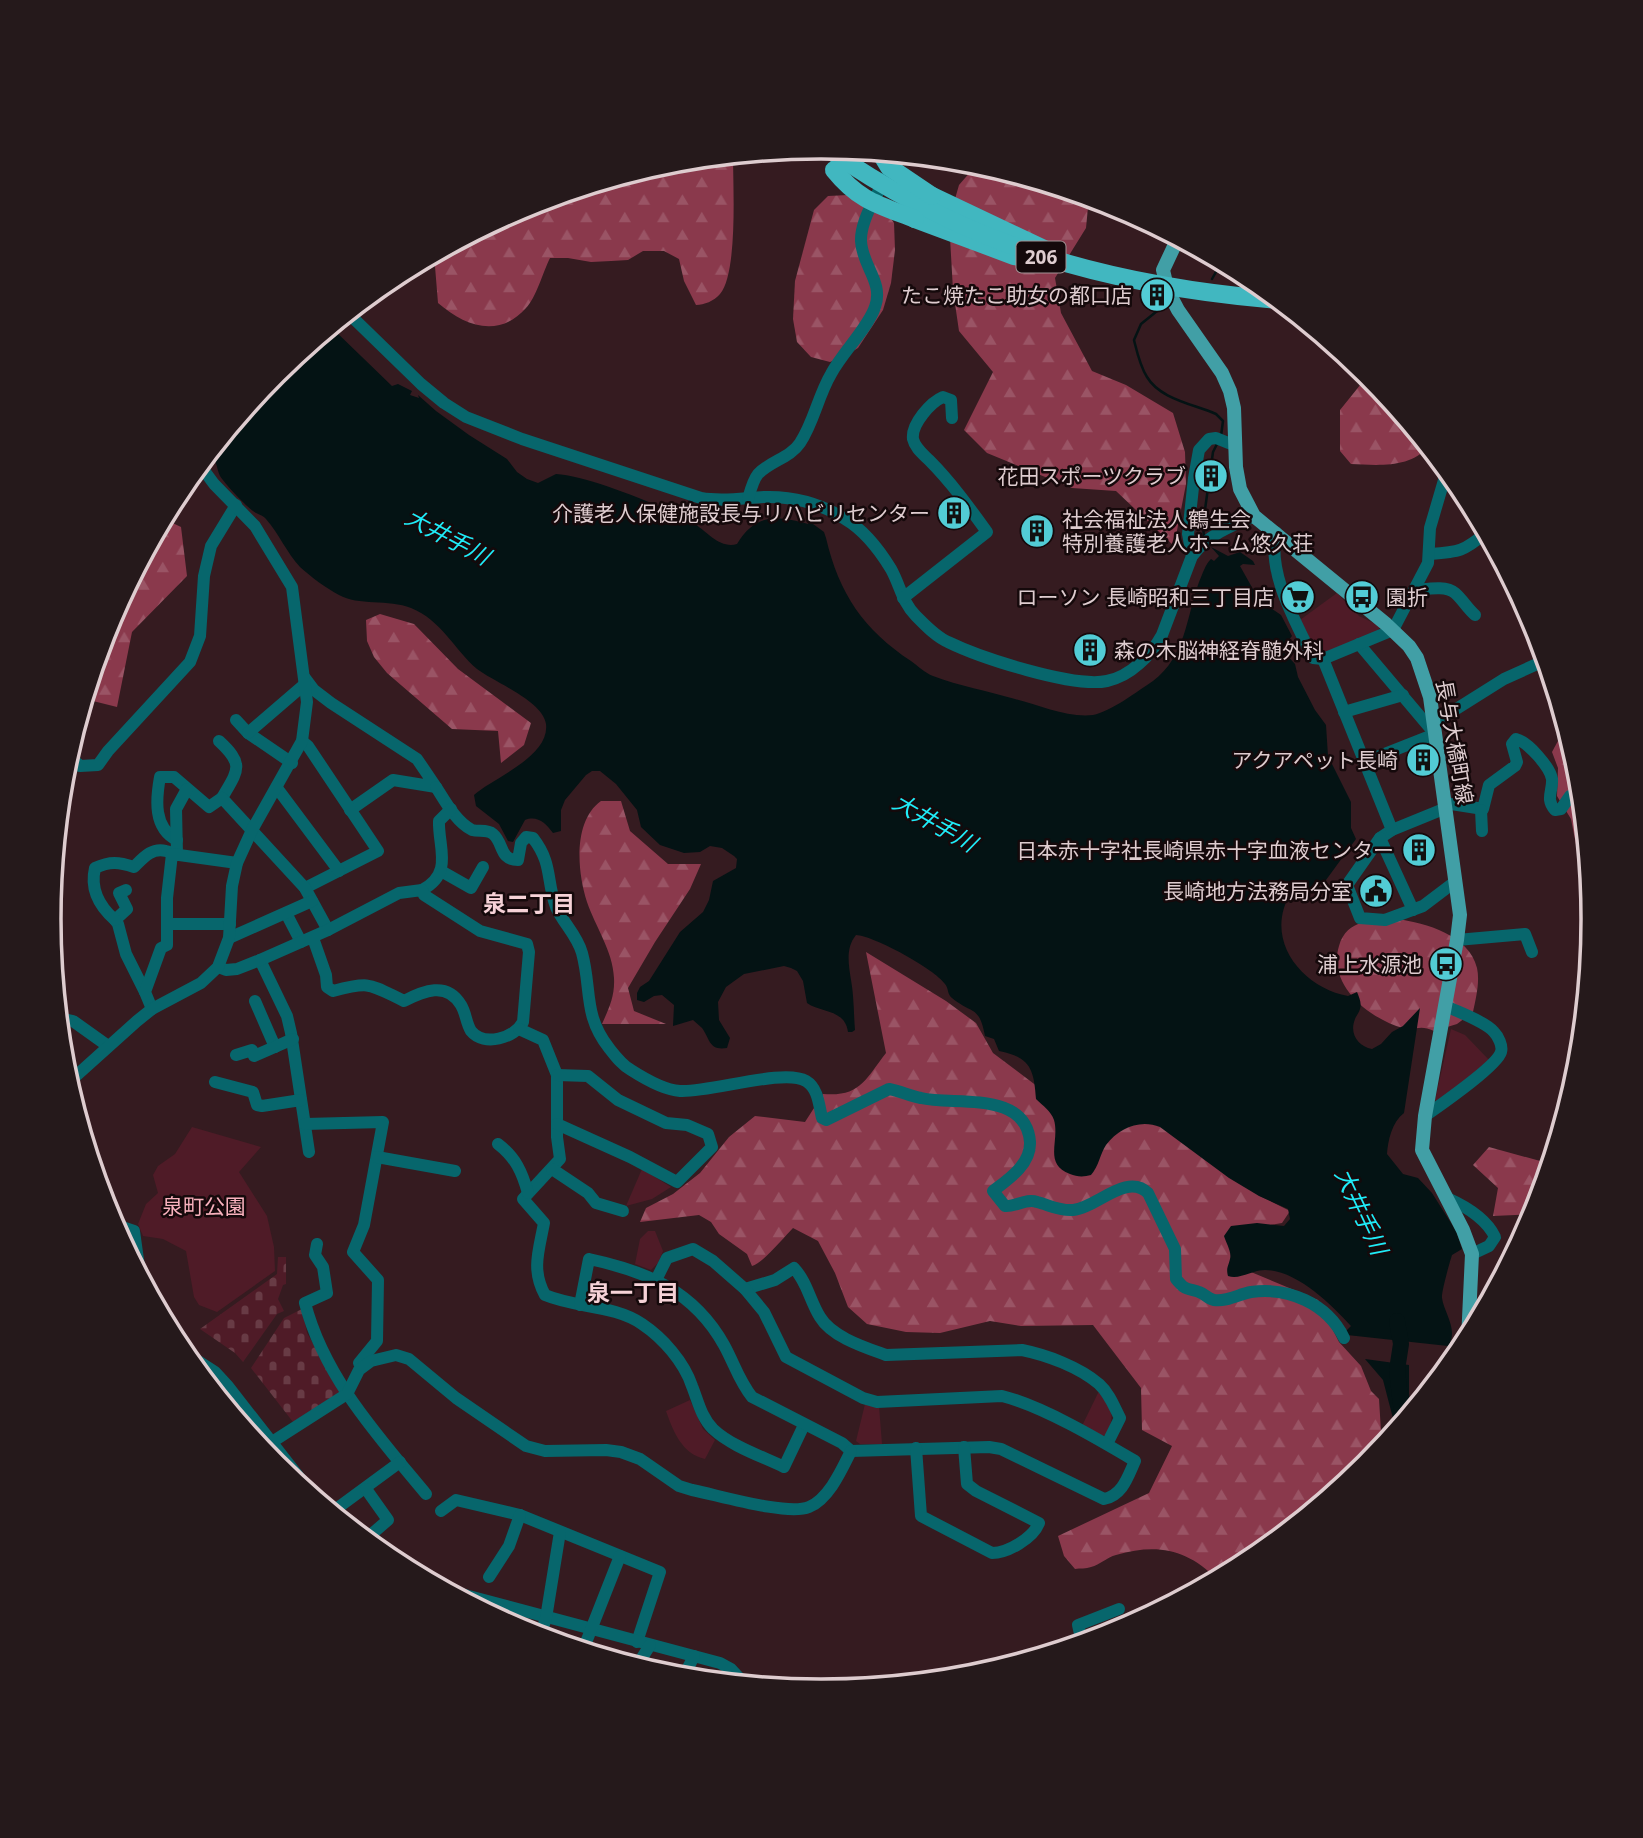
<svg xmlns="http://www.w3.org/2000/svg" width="1643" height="1838" font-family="'Open Sans','Noto Sans JP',sans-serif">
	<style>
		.forest { fill: url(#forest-firs) }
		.cemetery { fill: url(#cemetery-stones) }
		.park { fill: #4f1b27 }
		.water { fill: #041314 }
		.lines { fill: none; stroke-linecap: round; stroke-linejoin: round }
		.stream { stroke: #041314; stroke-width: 2.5 }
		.river { stroke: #041314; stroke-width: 16 }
		.minor { stroke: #07666c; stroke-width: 12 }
		.major { stroke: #419fa6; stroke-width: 14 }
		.highway { stroke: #41b7c0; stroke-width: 18 }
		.highway-bridge { stroke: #41b7c0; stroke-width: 18 }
		.labels { text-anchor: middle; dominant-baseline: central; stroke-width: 5; stroke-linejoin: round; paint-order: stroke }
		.shield { fill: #15090b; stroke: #a29294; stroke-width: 2 }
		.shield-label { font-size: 19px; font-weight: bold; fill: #decccf }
		.poi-label { font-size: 21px; fill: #decccf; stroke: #15090b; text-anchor: end }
		.street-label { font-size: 21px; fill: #decccf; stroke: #15090b }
		.park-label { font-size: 21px; fill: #f9b1bd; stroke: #15090b }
		.water-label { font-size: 23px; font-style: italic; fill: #1febf7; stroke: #15090b }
		.neighbourhood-label { font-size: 23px; font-weight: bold; fill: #f6d2d7; stroke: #15090b }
		.rim { fill: none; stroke: #decccf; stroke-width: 3.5 }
	</style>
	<defs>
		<pattern id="forest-firs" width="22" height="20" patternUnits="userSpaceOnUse" patternTransform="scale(1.75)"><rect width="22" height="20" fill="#8a394c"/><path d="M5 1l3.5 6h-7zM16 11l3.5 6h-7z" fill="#9a5465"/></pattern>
		<pattern id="cemetery-stones" width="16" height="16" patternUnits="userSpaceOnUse" patternTransform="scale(1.75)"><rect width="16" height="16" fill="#4f1b27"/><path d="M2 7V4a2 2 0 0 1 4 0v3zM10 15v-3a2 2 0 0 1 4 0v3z" fill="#683b45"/></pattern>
	</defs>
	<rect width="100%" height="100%" fill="#351b20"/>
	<g class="forest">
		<path d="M733 155C733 185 738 273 720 294 714 301 704 305 696 305L684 281 679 259 664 251H643L628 260 611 261 591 262 568 258H550C543 272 536 298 526 308 498 339 465 326 438 303L434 254 526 205 671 161Z"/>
		<polygon points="978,163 1089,197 1086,228 1055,278 1061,313 1092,371 1126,385 1173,413 1185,452 1186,484 1174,546 1116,491 1072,488 987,453 964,430 993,372 959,331 953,290 949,220 959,185"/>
		<polygon points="848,195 884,208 894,223 895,250 891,283 883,310 858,348 845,356 830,362 811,357 797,342 793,319 795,281 814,210 828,196"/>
		<path d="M1369 374 1428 446C1411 469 1376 465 1351 464L1340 451V410Z"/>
		<polygon points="164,519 181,527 187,576 132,632 117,707 85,699 108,623"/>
		<polygon points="380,614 414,624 458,669 531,723 524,745 501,763 498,731 452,729 387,673 374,657 367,641 366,620"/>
		<polygon points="1566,726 1579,769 1591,893 1584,885 1571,819 1557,796 1558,768 1552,752"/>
		<path d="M601 801H621L630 831 668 864H701L690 889 655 942 628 988 634 1011 666 1024H602C609 1008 615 996 614 978 613 951 595 926 587 902 577 871 573 821 601 801Z"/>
		<path d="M1397 919C1426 923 1469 935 1477 968 1480 982 1476 998 1473 1012L1457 1024 1434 1031C1420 1024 1415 1031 1403 1028 1369 1019 1327 984 1339 946 1347 918 1373 921 1397 919Z"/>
		<path d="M866 952 946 1001 976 1023 993 1053 1050 1096 1097 1127 1158 1120 1260 1196 1290 1211 1282 1223 1228 1232 1239 1267 1318 1300 1339 1342 1361 1366 1371 1391 1379 1399 1382 1448 1367 1466 1250 1562 1217 1579C1187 1549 1157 1543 1116 1555 1107 1557 1100 1565 1091 1567 1086 1569 1080 1568 1075 1569L1064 1556 1058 1536 1149 1493 1172 1446 1142 1430 1141 1388 1093 1325 1021 1326 990 1321 940 1333 906 1332 867 1324 848 1307 835 1273 818 1241 793 1228C784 1237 763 1263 752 1266L747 1254 719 1234 711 1222 699 1215 640 1222 646 1208 673 1194 700 1173 729 1137 755 1116 805 1122 823 1094C860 1097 865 1080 886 1053Z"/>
		<polygon points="1489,1147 1551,1164 1535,1214 1493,1216 1498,1188 1473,1165"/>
	</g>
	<g class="cemetery">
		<polygon points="278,1257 286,1257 286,1284 283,1285 278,1299 284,1311 277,1314 243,1362 235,1353 200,1329 277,1274"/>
		<polygon points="302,1309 307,1333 341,1392 293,1422 251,1368 284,1318"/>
	</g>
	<g class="park">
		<polygon points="1337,593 1359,616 1380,626 1378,631 1323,655 1315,654 1300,620"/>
		<polygon points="1451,1029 1465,1035 1489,1060 1438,1102 1435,1100"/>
		<polygon points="192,1127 261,1147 239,1172 267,1216 274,1247 275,1271 217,1312 199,1305 194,1297 186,1251 163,1239 143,1236 138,1224 146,1204 158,1193 153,1175 158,1166 175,1154"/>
		<polygon points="642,1169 671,1187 652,1199 626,1206"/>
		<polygon points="648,1231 655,1231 663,1251 658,1263 651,1270 635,1264 640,1239"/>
		<path d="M1099 1391C1111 1410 1116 1412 1107 1434L1101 1437 1082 1426Z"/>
		<path d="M690 1400 703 1429 715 1440 705 1459C682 1454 673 1431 666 1411Z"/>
		<polygon points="865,1404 879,1406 882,1444 860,1444 856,1441"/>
	</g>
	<g class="water">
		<path d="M331 327 392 386 398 384 412 391 410 395 419 398 418 395 436 411 469 435 507 459 517 472 527 479 538 483 556 474C590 476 665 507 695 524 708 533 721 549 737 544 755 514 776 515 808 524L810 520 814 521 813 524 824 532 826 538C839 594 864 630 911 661 918 666 925 673 933 676 959 686 988 691 1015 699 1039 705 1068 718 1093 715 1110 712 1138 691 1153 681 1186 656 1186 618 1199 582 1203 573 1205 565 1211 559L1214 561 1219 556 1211 547 1228 556 1240 552 1253 561 1255 565 1243 564 1240 566 1254 591 1265 604 1281 615 1292 636 1283 647 1284 652 1295 664 1298 677 1315 710 1326 725 1328 756 1351 802V828L1356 839 1326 880 1307 890 1299 887C1290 891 1287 899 1284 908 1271 950 1308 989 1348 996L1357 992C1359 997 1362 1003 1360 1009 1359 1013 1356 1016 1355 1019 1349 1034 1358 1046 1372 1049L1381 1044 1392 1032 1403 1026 1420 1008 1404 1113C1392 1122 1388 1140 1387 1154L1403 1174 1418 1178 1432 1193 1456 1231 1462 1249 1452 1255C1450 1261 1441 1293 1442 1298 1444 1313 1459 1330 1448 1346L1347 1335 1346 1331 1351 1326C1331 1304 1296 1270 1265 1270 1252 1270 1240 1280 1228 1276 1226 1268 1228 1267 1230 1259 1232 1252 1226 1243 1224 1236L1231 1226 1257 1223 1284 1226 1290 1219 1288 1209 1259 1196 1229 1178 1160 1127C1140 1119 1119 1128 1106 1145 1100 1154 1099 1166 1091 1175 1084 1177 1077 1177 1070 1174 1043 1164 1060 1141 1054 1120 1051 1111 1043 1106 1036 1099 1034 1069 1030 1057 999 1051L994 1039 985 1036C979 1005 973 1015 952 998 947 994 949 989 945 984 935 969 874 936 856 935 842 952 852 976 853 996 854 1007 854 1018 855 1030L852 1032H848C845 1009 821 1013 807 1003L803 981 797 971 791 968 784 966 744 974 726 987 718 1002 719 1020 730 1038 727 1048C709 1051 710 1039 702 1028 699 1025 696 1023 693 1020L673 1026 674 1005 662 995 654 996 644 1002 637 1000V993L640 987 649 981 680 932 703 912 709 900 713 881 736 868 737 859 734 856 722 848 710 846 700 852 684 853 660 845 641 827 637 810 616 784 600 771H592L586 775 565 800 561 810V831L553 833C546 823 537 815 525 820L513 842 508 841 499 824 476 806 474 795C494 777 550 757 546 724 543 701 494 682 477 669 454 649 441 620 411 608 389 599 358 606 339 595 326 588 311 577 300 567 287 553 279 534 266 519 263 515 257 514 253 511 245 505 225 484 220 476 216 467 217 460 210 452L276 372Z"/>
		<polygon points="1365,1359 1409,1365 1409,1394 1412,1412 1396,1430 1383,1380"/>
	</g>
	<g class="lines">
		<g class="stream">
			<polyline points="1212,279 1222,261"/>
			<path d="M1167 303 1141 324 1134 340C1137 352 1140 366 1147 377 1160 399 1193 404 1216 414L1223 421 1221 436"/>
			<polyline points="1204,538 1203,524 1213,452 1218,442"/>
		</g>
		<polyline class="river" points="1397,1321 1401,1344 1397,1370 1403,1423"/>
		<g class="minor">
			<path d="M348 313 421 384 444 403 466 417 522 439 701 498C723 502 743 498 764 497 794 496 820 503 845 519 864 530 880 551 891 569 900 585 902 602 916 616 925 625 936 637 948 642 981 658 1073 688 1107 681 1131 676 1151 655 1162 635L1192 556C1208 535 1230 526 1254 516"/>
			<path d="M748 499C750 492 753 480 758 474 770 461 790 458 800 443 814 422 818 396 831 374 842 353 868 328 875 307 884 282 862 266 861 241 860 216 888 175 902 154"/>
			<path d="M1276 532C1267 574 1296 622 1313 658L1323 659"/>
			<path d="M1429 554C1459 552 1463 552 1487 532"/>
			<polyline points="1192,556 1188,534 1194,478 1199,450 1209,439 1216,438 1236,446"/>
			<path d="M1415 590C1427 589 1446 585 1455 593 1463 600 1467 608 1475 615"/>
			<path d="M903 598 987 532C969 507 951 482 929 460 923 454 915 448 913 439 911 424 931 402 943 397L951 400 952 418"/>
			<polyline points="1359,644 1435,734 1364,762"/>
			<polyline points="305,678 314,690 331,703 417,759 436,787 393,780 350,810"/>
			<polyline points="1344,712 1403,695"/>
			<polyline points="236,720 248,733 292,763"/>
			<polyline points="1434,723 1504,679 1546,660"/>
			<polyline points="248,733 305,684"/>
			<path d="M219 741C245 765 238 770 222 798"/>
			<polyline points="302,741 308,746 378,851 305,888"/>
			<polyline points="68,755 80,766 98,765 108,751 190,662 200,636 204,576 211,546 236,505"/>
			<path d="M436 787C445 801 456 822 472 830 479 832 487 829 493 834 504 843 499 860 518 860L521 843 526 837 533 838C553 864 546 880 556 907 563 923 577 935 582 953 592 990 583 1015 609 1048 616 1057 622 1065 631 1070 645 1079 664 1090 680 1091 709 1093 784 1068 806 1081 818 1088 819 1105 822 1118L826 1120 889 1089C900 1091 910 1096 921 1098 955 1106 1026 1090 1030 1142 1031 1164 1009 1179 993 1191L1005 1206C1016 1207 1026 1198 1037 1202 1049 1205 1059 1211 1073 1210 1096 1208 1127 1172 1148 1193L1175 1249 1176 1279C1177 1280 1182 1286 1184 1287 1188 1290 1195 1290 1199 1292 1205 1294 1208 1299 1214 1300 1227 1302 1239 1294 1251 1292 1288 1287 1327 1303 1344 1338"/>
			<polyline points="277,788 339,871"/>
			<path d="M1445 803 1483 809 1489 785 1515 766 1517 762 1512 744 1516 739C1528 742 1550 767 1552 779 1553 791 1545 799 1555 810L1561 809 1570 796"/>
			<polyline points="1446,808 1392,830 1380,838 1347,885 1360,918 1385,920 1423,906 1456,881"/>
			<polyline points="1481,810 1482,831"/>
			<polyline points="1392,830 1323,659 1393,630 1428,563 1430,528 1447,470"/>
			<polyline points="1380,838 1413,910"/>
			<path d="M177 840C153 828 156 799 160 777H174L209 807 222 798 305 888 328 930"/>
			<polyline points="441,871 471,888 483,867"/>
			<polyline points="126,890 119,893 127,909 115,920 118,924 126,954 145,992"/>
			<path d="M422 890C454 873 438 847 439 821L451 809"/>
			<polyline points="286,913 301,942"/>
			<path d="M115 920C99 906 90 889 95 868 110 861 119 862 134 867 143 858 152 847 166 851 170 852 173 854 177 854L176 809 187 789"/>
			<polyline points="169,924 230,924"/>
			<polyline points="229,938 312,901"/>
			<polyline points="1457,940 1525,934 1532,952"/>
			<polyline points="260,960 287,1016 291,1033 309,1152"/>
			<path d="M218 967 226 970 237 969 260 960 328 930 399 893 422 890 424 895 480 931 527 944 529 952 523 1022C515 1038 484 1047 471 1031 466 1023 466 1013 461 1005 447 981 423 991 404 1001 369 984 371 981 333 991L327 987 326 975 313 938"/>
			<polyline points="255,1001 275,1047"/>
			<polyline points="152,1009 145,992 161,948 167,945 167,898 172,854 237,863"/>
			<polyline points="59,1018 73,1021 108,1046"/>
			<path d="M519 1029 543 1040 557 1075V1137L560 1159 523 1199 544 1223C539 1250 531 1270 545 1295 576 1308 614 1305 642 1324 663 1338 684 1362 692 1386 698 1401 701 1417 713 1429 731 1446 761 1456 784 1467L804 1425"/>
			<polyline points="236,1055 252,1050 254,1056 293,1039"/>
			<polyline points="557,1075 588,1076 618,1100 666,1123 687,1125 708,1134 712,1147 677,1182 630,1157 557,1124"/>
			<polyline points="215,1082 253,1092 257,1105 262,1106 301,1100"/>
			<polyline points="68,1083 137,1021 152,1009 201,983 218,967 229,938 232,886 237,863 252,830 302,741 307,702 292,587 255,526 214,484 200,465"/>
			<path d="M1425 1116C1439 1106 1497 1066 1501 1052 1503 1046 1498 1036 1494 1032 1486 1022 1458 1012 1446 1006"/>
			<polyline points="305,1124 383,1122 364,1225 353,1252 378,1280 377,1341 359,1363"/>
			<path d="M498 1144C516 1158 522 1172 528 1193"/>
			<polyline points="377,1157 455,1171"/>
			<polyline points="552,1169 588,1193 596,1203 623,1211"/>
			<path d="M1447 1198C1465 1206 1486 1218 1495 1237L1489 1246 1472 1254"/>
			<polyline points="113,1224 134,1231 140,1274"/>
			<path d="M317 1244 315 1255 323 1267 327 1293 305 1303C324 1377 378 1436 426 1494"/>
			<path d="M745 1289 775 1280 794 1268C807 1282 810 1301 820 1317 832 1337 864 1347 886 1355L1022 1350C1047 1355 1079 1367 1099 1384 1109 1393 1114 1406 1120 1418L1107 1444"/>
			<path d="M580 1305 589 1259C646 1271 694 1291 724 1345 734 1363 739 1381 752 1397L842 1443 851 1451 989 1447 1001 1449 1104 1499C1123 1495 1128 1476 1135 1461 1098 1439 1042 1406 1002 1396L877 1402 863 1398 786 1357 764 1312 745 1289 713 1261 693 1249 667 1258 656 1280"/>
			<polyline points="181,1350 215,1372 227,1385 316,1499"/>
			<polyline points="1455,1350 1462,1350"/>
			<path d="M916 1448 921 1516 992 1553C1008 1553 1033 1538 1039 1523L976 1491 967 1484 964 1447"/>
			<path d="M263 1451 272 1442 347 1394 359 1370 371 1361 396 1355 409 1359 456 1398 526 1446 545 1451 606 1450 621 1452 640 1459 679 1486 692 1490C718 1495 787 1516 809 1507 829 1499 842 1469 851 1451"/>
			<polyline points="441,1511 456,1500 520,1515 660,1572 637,1642"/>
			<polyline points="332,1512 400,1462"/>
			<polyline points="366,1539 388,1520 366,1489"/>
			<polyline points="489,1577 509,1546 520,1515"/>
			<polyline points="446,1590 720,1663 731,1669 745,1684"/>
			<polyline points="540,1637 546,1618 560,1532"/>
			<polyline points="1082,1643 1078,1625 1119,1609"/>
			<polyline points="583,1650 620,1556"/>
			<polyline points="637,1666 650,1645"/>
			<polyline points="683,1678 694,1656"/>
			<polyline points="740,1683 742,1681 825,1691"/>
		</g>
		<polyline class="major" points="1178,238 1163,270 1168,291 1178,310 1222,373 1230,391 1234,408 1236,467 1240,489 1254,516 1386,624 1409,646 1417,658 1430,697 1460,915 1457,940 1425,1116 1422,1150 1463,1230 1472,1254 1468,1340"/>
		<g class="highway">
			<polyline points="932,196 1046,250"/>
			<polyline points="915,219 1014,256 1043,260"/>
		</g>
		<g class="highway-bridge">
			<path d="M825 147C965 246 1109 286 1279 300"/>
			<polyline points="880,152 889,167 932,196"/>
			<path d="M834 170C859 201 879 205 915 219"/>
		</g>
	</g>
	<defs>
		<g id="building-disc" transform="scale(1.75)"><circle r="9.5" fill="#52ccd5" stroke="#15090b"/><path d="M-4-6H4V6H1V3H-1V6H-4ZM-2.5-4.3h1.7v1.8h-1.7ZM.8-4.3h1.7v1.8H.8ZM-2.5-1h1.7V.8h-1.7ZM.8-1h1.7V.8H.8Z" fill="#111"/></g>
		<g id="supermarket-disc" transform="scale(1.75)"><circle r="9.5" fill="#52ccd5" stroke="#15090b"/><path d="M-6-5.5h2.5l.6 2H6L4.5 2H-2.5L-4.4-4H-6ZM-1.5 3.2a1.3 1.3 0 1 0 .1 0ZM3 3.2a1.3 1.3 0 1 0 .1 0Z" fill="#111"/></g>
		<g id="bus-disc" transform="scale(1.75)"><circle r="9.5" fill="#52ccd5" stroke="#15090b"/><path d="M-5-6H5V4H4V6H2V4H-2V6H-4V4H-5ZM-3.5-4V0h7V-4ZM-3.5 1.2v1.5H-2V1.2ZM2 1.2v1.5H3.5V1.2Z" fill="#111"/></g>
		<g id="civic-disc" transform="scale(1.75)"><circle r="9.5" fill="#52ccd5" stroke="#15090b"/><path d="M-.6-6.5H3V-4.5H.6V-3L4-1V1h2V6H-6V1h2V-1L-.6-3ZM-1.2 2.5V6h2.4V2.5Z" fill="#111"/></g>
	</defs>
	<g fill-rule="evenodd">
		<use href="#building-disc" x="1157" y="295"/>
		<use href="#building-disc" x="1211" y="476"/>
		<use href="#building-disc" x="954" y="513"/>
		<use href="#building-disc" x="1037" y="531"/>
		<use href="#supermarket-disc" x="1298" y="597"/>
		<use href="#bus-disc" x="1362" y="597"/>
		<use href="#building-disc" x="1090" y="650"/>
		<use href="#building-disc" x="1423" y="760"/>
		<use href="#building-disc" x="1419" y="850"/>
		<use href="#civic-disc" x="1376" y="891"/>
		<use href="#bus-disc" x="1446" y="964"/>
	</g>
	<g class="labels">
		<rect class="shield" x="1016.5" y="241.5" width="49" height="31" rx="5"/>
		<g class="shield-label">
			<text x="1041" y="257">206</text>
		</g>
		<g class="poi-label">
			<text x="1132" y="295">たこ焼たこ助女の都口店</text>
			<text x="1186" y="476">花田スポーツクラブ</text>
			<text x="930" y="513">介護老人保健施設長与リハビリセンター</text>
			<text x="1062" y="519" text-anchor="start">社会福祉法人鶴生会<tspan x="1062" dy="24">特別養護老人ホーム悠久荘</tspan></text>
			<text x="1274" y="597">ローソン 長崎昭和三丁目店</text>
			<text x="1386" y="597" text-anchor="start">園折</text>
			<text x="1114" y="650" text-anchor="start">森の木脳神経脊髄外科</text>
			<text x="1398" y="760">アクアペット長崎</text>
			<text x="1394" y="850">日本赤十字社長崎県赤十字血液センター</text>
			<text x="1352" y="891">長崎地方法務局分室</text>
			<text x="1422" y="964">浦上水源池</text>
		</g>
		<g class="street-label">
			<text transform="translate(1455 742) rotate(80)">長与大橋町線</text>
		</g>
		<g class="park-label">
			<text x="204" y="1206">泉町公園</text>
		</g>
		<g class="water-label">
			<text transform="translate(448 536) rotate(28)">大井手川</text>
			<text transform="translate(935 822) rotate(30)">大井手川</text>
			<text transform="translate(1362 1211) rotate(65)">大井手川</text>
		</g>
		<g class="neighbourhood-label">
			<text x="529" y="903">泉二丁目</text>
			<text x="633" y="1292">泉一丁目</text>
		</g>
	</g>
	<path d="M0 0H1643V1838H0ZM61 919a760 760 0 1 1 1520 0a760 760 0 1 1-1520 0Z" fill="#25191b" fill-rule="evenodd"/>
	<path class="rim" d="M61 919a760 760 0 1 1 1520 0a760 760 0 1 1-1520 0Z"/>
</svg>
